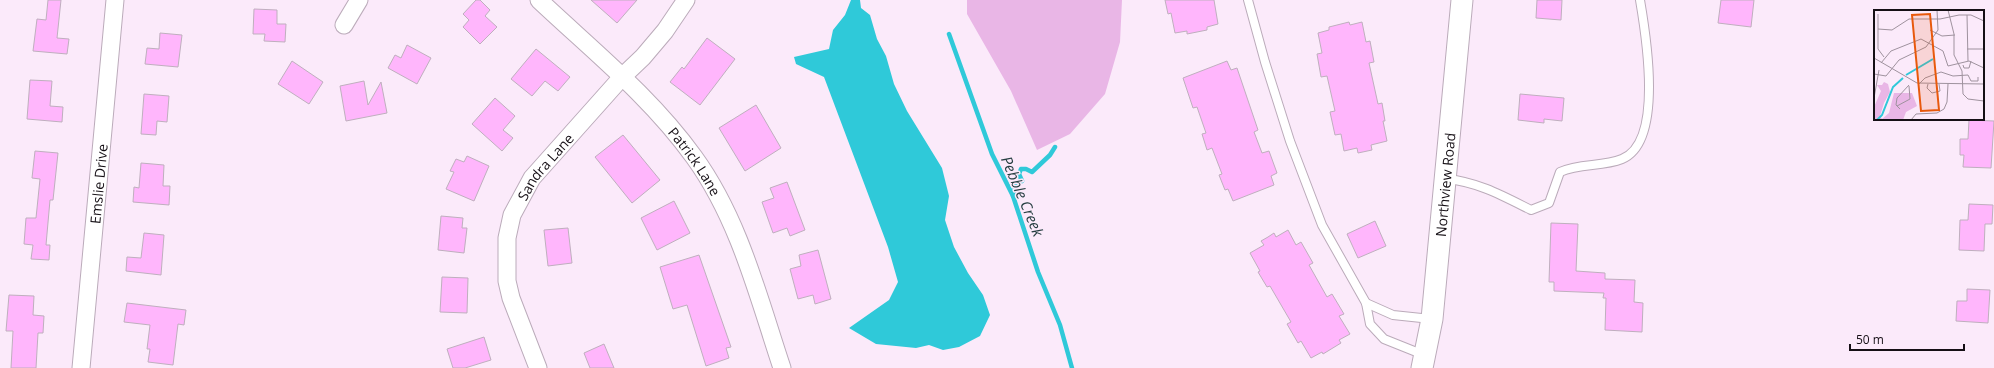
<svg xmlns="http://www.w3.org/2000/svg" width="1994" height="368" font-family="'Open Sans',sans-serif">
	<style>
		.green { fill: #e9b6e6 }
		.water { fill: #2fc9d9 }
		.lines { fill: none; stroke-linecap: round; stroke-linejoin: round }
		.stream { stroke: #2fc9d9; stroke-width: 4.5 }
		.building { fill: #ffb6fc; stroke: #bfafbe }
		.service-casing { stroke: #bbabba; stroke-width: 10 }
		.minor-casing { stroke: #bbabba; stroke-width: 19 }
		.tertiary-casing { stroke: #bbabba; stroke-width: 23 }
		.service { stroke: #fff; stroke-width: 8 }
		.minor { stroke: #fff; stroke-width: 17 }
		.tertiary { stroke: #fff; stroke-width: 21 }
		.labels { text-anchor: middle; dominant-baseline: central; stroke-width: 3; stroke-linejoin: round; paint-order: stroke }
		.street-label { font-size: 14px; fill: #150f15; stroke: #fbeafa }
		.water-label { font-size: 15px; font-style: italic; fill: #263e41; stroke: #fbeafa }
		.inset-river { fill: none; stroke: #2fc9d9; stroke-width: 2 }
		.inset-road { fill: none; stroke: #9f929e; stroke-width: 1 }
		.view { fill: #e8590c; fill-opacity: 0.15; stroke: #e8590c; stroke-width: 2 }
		.inset-edge { fill: none; stroke: #150f15; stroke-width: 2 }
	</style>
	<rect width="100%" height="100%" fill="#fbeafa"/>
	<polygon class="green" points="967,0 1122,0 1120,42 1105,94 1070,134 1037,150 1011,91 967,14"/>
	<polygon class="water" points="851,0 860,0 861,8 870,15 877,39 886,56 894,84 907,111 942,168 949,196 945,220 954,247 968,273 983,295 990,315 980,336 959,347 943,350 929,345 916,348 876,344 849,328 889,300 898,282 888,247 824,77 796,64 794,57 829,49 833,30 845,15"/>
	<g class="lines">
		<g class="stream">
			<polyline points="949,34 992,154 1013,196 1038,272 1060,325 1072,368"/>
			<polyline points="1013,196 1016,183 1022,181 1019,174 1021,169 1026,169 1032,172 1050,155 1055,147"/>
		</g>
	</g>
	<g class="building">
		<polygon points="48,0 61,0 57,38 69,39 67,54 33,51 37,19 46,20"/>
		<polygon points="476,0 480,0 490,10 485,16 497,27 480,44 463,27 469,20 463,14"/>
		<polygon points="591,0 637,0 617,23"/>
		<polygon points="1165,0 1214,0 1218,24 1207,27 1207,30 1187,34 1187,31 1175,33 1171,13 1168,14"/>
		<polygon points="1537,0 1562,0 1561,20 1536,18"/>
		<polygon points="1721,0 1754,0 1751,27 1718,23"/>
		<polygon points="254,9 277,10 277,24 286,24 285,42 264,41 265,34 253,34"/>
		<polygon points="1349,22 1350,25 1362,22 1366,42 1370,41 1374,62 1369,63 1378,104 1382,103 1385,121 1383,121 1387,141 1371,145 1372,150 1358,153 1357,148 1344,151 1341,134 1335,135 1330,112 1335,111 1327,76 1321,77 1317,54 1322,53 1318,33 1329,30 1329,27"/>
		<polygon points="160,33 182,35 178,67 145,64 147,48 159,49"/>
		<polygon points="707,38 735,59 700,105 670,82 682,67 684,69"/>
		<polygon points="407,45 431,58 417,84 388,68 395,55 401,58"/>
		<polygon points="536,49 570,77 558,91 545,81 532,96 511,79"/>
		<polygon points="292,61 323,82 309,104 278,84"/>
		<polygon points="1227,61 1231,70 1237,68 1258,130 1254,132 1262,153 1269,151 1277,173 1271,176 1274,185 1233,201 1228,189 1225,190 1219,175 1222,174 1212,148 1207,150 1202,134 1206,133 1197,107 1193,108 1183,78"/>
		<polygon points="30,80 52,81 50,106 63,107 62,122 27,119"/>
		<polygon points="364,81 368,105 381,82 387,113 346,121 340,86"/>
		<polygon points="144,94 169,96 167,122 157,121 156,135 141,134"/>
		<polygon points="1520,94 1564,98 1562,121 1544,119 1544,123 1518,120"/>
		<polygon points="495,98 515,116 503,130 513,138 502,151 472,124"/>
		<polygon points="756,105 781,148 745,171 719,128"/>
		<polygon points="1969,120 1994,121 1991,168 1963,167 1964,155 1960,155 1960,139 1968,139"/>
		<polygon points="623,135 660,180 632,203 595,157"/>
		<polygon points="35,151 58,153 53,200 50,200 46,245 50,245 49,260 31,259 33,245 24,244 26,218 36,218 40,179 32,178"/>
		<polygon points="467,156 489,166 474,201 446,189 454,172 450,171 456,159 464,162"/>
		<polygon points="141,163 164,165 163,186 170,186 169,205 133,202 134,187 139,188"/>
		<polygon points="787,182 805,230 790,236 787,228 773,233 762,202 774,198 770,188"/>
		<polygon points="674,201 690,233 657,250 641,218"/>
		<polygon points="1969,204 1993,205 1992,224 1985,224 1984,251 1959,250 1960,220 1968,220"/>
		<polygon points="441,216 463,218 462,228 467,228 464,253 438,250"/>
		<polygon points="1375,221 1386,246 1358,258 1347,234"/>
		<polygon points="1551,223 1578,224 1576,271 1605,273 1605,279 1635,280 1634,302 1643,303 1642,332 1605,330 1606,298 1603,298 1604,293 1554,291 1554,282 1549,282"/>
		<polygon points="568,228 572,263 548,266 544,230"/>
		<polygon points="1288,230 1296,245 1301,242 1313,263 1309,265 1327,297 1332,294 1344,314 1339,316 1350,334 1339,340 1341,343 1323,354 1322,352 1311,358 1301,341 1298,343 1287,324 1291,322 1270,286 1267,287 1258,272 1260,271 1250,253 1264,245 1261,241 1268,237 1274,233 1276,237"/>
		<polygon points="144,233 164,235 161,275 126,271 127,257 141,258"/>
		<polygon points="818,250 831,299 815,304 813,295 798,299 790,269 801,266 799,255"/>
		<polygon points="699,255 731,347 726,348 729,358 706,366 687,305 673,309 660,267"/>
		<polygon points="442,277 468,278 467,313 440,312"/>
		<polygon points="1967,289 1990,290 1988,323 1956,321 1957,301 1967,301"/>
		<polygon points="9,295 34,296 33,315 44,316 43,333 38,333 36,368 11,368 13,331 6,331"/>
		<polygon points="127,303 186,310 184,325 178,324 173,365 148,362 150,349 147,349 150,325 124,322"/>
		<polygon points="484,337 491,360 465,368 453,368 447,349"/>
		<polygon points="604,344 614,368 590,368 584,353"/>
	</g>
	<g class="lines">
		<g class="service-casing">
			<g id="service">
				<polyline points="1248,0 1265,62 1290,141 1322,225 1366,303 1370,324 1384,339 1424,355"/>
				<path d="M1447 179C1478 182 1503 196 1531 210L1549 203 1560 172C1580 163 1602 167 1622 159 1664 142 1646 35 1640 0"/>
				<polyline points="1366,303 1393,315 1431,319"/>
			</g>
		</g>
		<g class="minor-casing">
			<g id="minor">
				<path id="s1" d="M539 0C592 50 651 97 694 157 739 219 758 296 782 368"/>
				<polyline points="344,25 359,0"/>
				<path id="s2" d="M81 368 115 0"/>
				<path id="s3" d="M538 368 511 298 507 281V238L512 215 532 178 622 77 643 57 665 31 686 0"/>
			</g>
		</g>
		<g class="tertiary-casing">
			<g id="tertiary">
				<path id="s4" d="M1422 368 1432 319 1462 0"/>
			</g>
		</g>
		<use href="#service" class="service"/>
		<use href="#minor" class="minor"/>
		<use href="#tertiary" class="tertiary"/>
	</g>
	<g class="labels">
		<g class="street-label">
			<text stroke="none"><textPath href="#s1" startOffset="225">Patrick Lane</textPath></text>
			<text stroke="none"><textPath href="#s3" startOffset="218">Sandra Lane</textPath></text>
			<text stroke="none"><textPath href="#s2" startOffset="185">Emslie Drive</textPath></text>
			<text stroke="none"><textPath href="#s4" startOffset="185">Northview Road</textPath></text>
		</g>
		<g class="water-label">
			<text transform="translate(1023 196) rotate(67)">Pebble Creek</text>
		</g>
	</g>
	<g transform="translate(1874 10)">
		<rect width="110" height="110" fill="#fbeafa"/>
		<path d="M10 72 14 74 16 82 10 93 6 106 8 109 15 103 20 83H38L43 96 32 102 29 110H0V97L7 81 3 75H8Z" fill="#e9b6e6"/>
		<path class="inset-river" d="M32 65 59 49M3 110 8 105 19 77 29 68"/>
		<path class="inset-road" d="M74 0 80 24V45L88 61 89 84 94 89 110 91M4 4V39L10 47M93 5 94 51M4 19 18 20 35 9H66L85 5H97L110 11M56 20 68 26 81 25M93 39H110M0 48 43 73 110 74M7 53 17 41 47 29 69 41 74 56 95 51 110 58M89 55 90 58H95L97 51M0 64 12 66 25 50 52 37 64 20 63 0M45 74 51 68 67 62 79 66 94 65 97 71H104V67M54 74 53 78 58 83 66 81 65 74M0 88 5 60M23 96 36 89 35 76M26 99 22 95 23 88 35 75M37 110 42 104 63 103 70 99 73 92 74 74"/>
		<path class="view" d="M56 4 65 100 47 101 38 5Z"/>
		<rect width="110" height="110" class="inset-edge"/>
	</g>
	<path d="M1850 344v6h114v-6" fill="none" stroke="#150f15" stroke-width="2"/>
	<text x="1856" y="344" font-size="12" fill="#150f15" stroke="#fbeafa" stroke-width="3" paint-order="stroke">50 m</text>
</svg>
